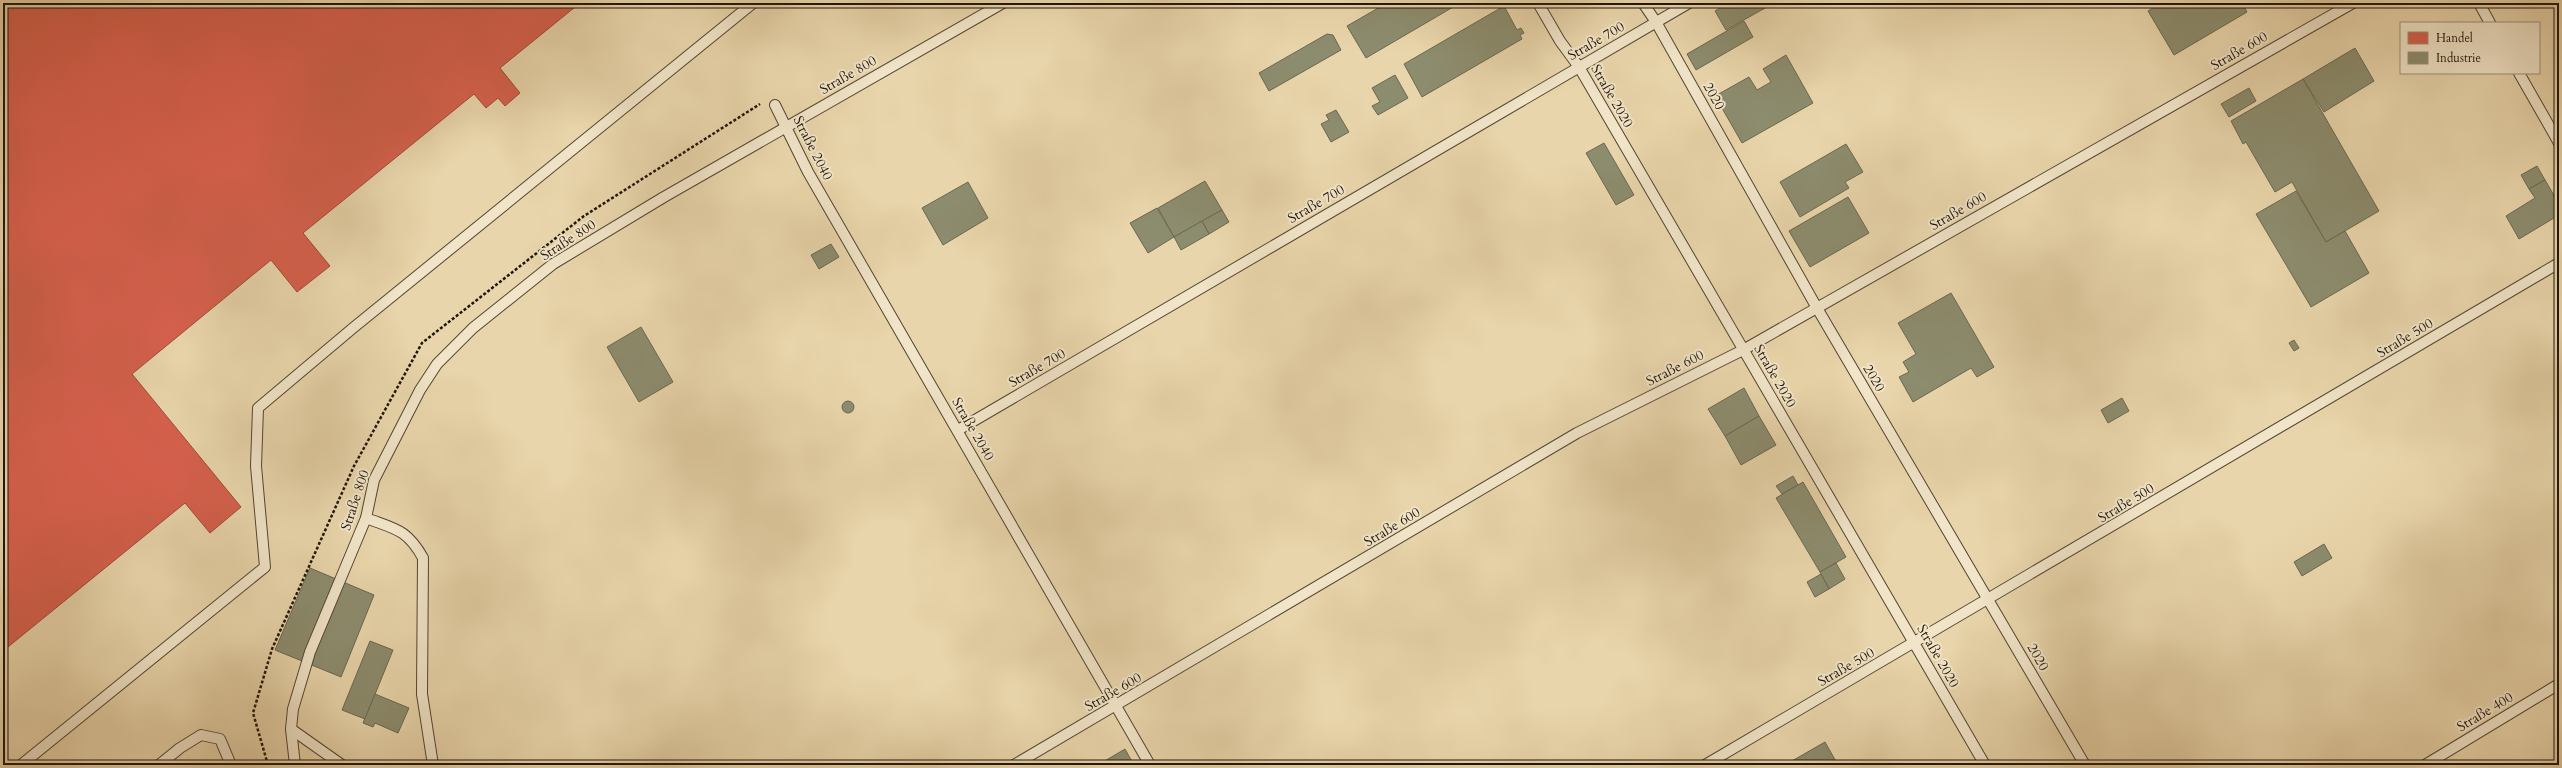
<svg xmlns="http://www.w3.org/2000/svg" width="2562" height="768" font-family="Cardo,serif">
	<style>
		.shops { fill: #d6604d; stroke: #9f4a38 }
		.industry { fill: #8c8c6e; stroke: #6b684f }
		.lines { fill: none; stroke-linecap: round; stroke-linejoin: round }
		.service-casing { stroke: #524531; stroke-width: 12 }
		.path { stroke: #1f1508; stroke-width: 2.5; stroke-dasharray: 3 2; stroke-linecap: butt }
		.service { stroke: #f1e4c8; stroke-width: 10 }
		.labels { text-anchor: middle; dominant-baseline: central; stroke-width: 4; stroke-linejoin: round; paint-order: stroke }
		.street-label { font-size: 14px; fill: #1f1508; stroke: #f1e4c8 }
	</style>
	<rect width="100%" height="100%" fill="#e9d5ab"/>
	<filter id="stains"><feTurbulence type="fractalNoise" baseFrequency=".005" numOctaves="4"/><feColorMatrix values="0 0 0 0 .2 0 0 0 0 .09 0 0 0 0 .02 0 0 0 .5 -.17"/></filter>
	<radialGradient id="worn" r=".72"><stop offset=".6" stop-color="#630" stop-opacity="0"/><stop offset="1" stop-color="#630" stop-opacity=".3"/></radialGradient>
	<polygon class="shops" points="3,3 580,3 500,68 520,93 505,106 498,98 486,108 474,94 303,233 330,266 297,292 271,260 132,374 241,507 210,533 185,503 3,651"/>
	<g class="industry">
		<polygon points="1387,3 1460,3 1366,58 1347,26"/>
		<polygon points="1728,3 1774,3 1726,30 1715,11"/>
		<polygon points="2161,3 2242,3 2247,12 2174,55 2148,11"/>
		<polygon points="1504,6 1517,30 1521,28 1524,33 1520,35 1522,39 1422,97 1404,64"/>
		<polygon points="1744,21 1753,37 1696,70 1687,54"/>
		<polygon points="1327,34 1333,35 1341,50 1269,91 1259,73"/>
		<polygon points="2355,48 2374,81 2324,112 2303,79"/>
		<polygon points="1786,55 1813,103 1742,143 1715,96 1749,77 1757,90 1771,82 1763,69"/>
		<polygon points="1395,75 1408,98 1378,115 1372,106 1380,102 1372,88"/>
		<polygon points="2303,79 2379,211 2326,242 2292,182 2275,192 2246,142 2243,144 2231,121"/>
		<polygon points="2249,88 2256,101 2229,117 2221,104"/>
		<polygon points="1336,110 1349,132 1331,142 1321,124 1329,120 1326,115"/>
		<polygon points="1604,143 1634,195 1616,205 1586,153"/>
		<polygon points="1846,144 1863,172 1845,182 1849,188 1800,217 1780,182"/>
		<polygon points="2537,166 2545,180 2529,189 2521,175"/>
		<polygon points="2545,180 2559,204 2559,215 2519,239 2506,216 2535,198 2529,189"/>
		<polygon points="1205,181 1222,210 1174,237 1158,208"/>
		<polygon points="968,182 988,218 943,245 922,208"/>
		<polygon points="2296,191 2326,242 2345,231 2369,273 2311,307 2256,214"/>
		<polygon points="1848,197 1869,233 1810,267 1789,231"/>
		<polygon points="1157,208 1174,237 1148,253 1130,223"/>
		<polygon points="1222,210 1229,222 1209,234 1202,221"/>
		<polygon points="1202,221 1209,234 1181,250 1174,237"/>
		<polygon points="831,244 839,257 819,269 811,255"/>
		<polygon points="1951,293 1994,367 1977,377 1971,368 1913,402 1899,377 1909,372 1903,362 1916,354 1898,323"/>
		<polygon points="641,327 673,382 639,402 607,347"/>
		<polygon points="2294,340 2299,348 2294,351 2289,343"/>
		<polygon points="1744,388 1759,416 1725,436 1708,409"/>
		<polygon points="2122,398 2129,411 2108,423 2101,410"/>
		<circle cx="848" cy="407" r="6"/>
		<polygon points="1759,416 1776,445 1741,465 1725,436"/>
		<polygon points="1793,476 1798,485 1782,494 1776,486"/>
		<polygon points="1803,482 1846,557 1820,572 1776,498"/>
		<polygon points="2324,544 2332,558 2302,576 2294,562"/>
		<polygon points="1836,563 1845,579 1829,589 1820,572"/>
		<polygon points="310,568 374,595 341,677 275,650"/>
		<polygon points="1821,574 1829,589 1815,597 1807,582"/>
		<polygon points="370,641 393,650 365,719 342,710"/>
		<polygon points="375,694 409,708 398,733 375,723 373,727 363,723"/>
		<polygon points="1825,742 1838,765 1785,765"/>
		<polygon points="1125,749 1134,765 1098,765"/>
	</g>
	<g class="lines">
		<g class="service-casing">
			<g id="service">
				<polyline points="1538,3 1560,41 1579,67 1985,765"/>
				<polyline points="1643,3 1656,22 1817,308 2085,765"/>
				<polyline points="2479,3 2490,23"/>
				<polyline points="2519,73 2559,143"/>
				<polyline points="775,105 808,172 1150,765"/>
				<polyline points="958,430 1689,3"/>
				<path d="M366 518C395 529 407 529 423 558L422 694 433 765"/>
				<polyline points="291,729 342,765"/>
				<polyline points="21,765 265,567 256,466 258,408 353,328 753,3"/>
				<polyline points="159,765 180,748 201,735 220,739 231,765"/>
				<polyline points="295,765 291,729 293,709 310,652 366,518 374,480 420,390 437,364 473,328 553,264 664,197 1003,3"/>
				<polyline points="1014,765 1577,433 1743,350 2353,3"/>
				<polyline points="1705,765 2559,263"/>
				<polyline points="2425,765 2559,684"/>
			</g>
		</g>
		<polyline class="path" points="268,765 253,713 272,649 354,466 422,343 584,216 760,104"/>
		<use href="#service" class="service"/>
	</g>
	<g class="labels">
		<g class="street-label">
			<text transform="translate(1596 41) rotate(-30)">Straße 700</text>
			<text transform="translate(2239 51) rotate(-30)">Straße 600</text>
			<text transform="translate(848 75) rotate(-30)">Straße 800</text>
			<text transform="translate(1612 96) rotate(60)">Straße 2020</text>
			<text transform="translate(1714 96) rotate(61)">2020</text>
			<text transform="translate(813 148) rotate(63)">Straße 2040</text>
			<text transform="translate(1316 204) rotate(-30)">Straße 700</text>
			<text transform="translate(1958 211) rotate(-30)">Straße 600</text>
			<text transform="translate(568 240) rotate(-33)">Straße 800</text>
			<text transform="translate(2405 338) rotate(-31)">Straße 500</text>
			<text transform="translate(1037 368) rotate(-30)">Straße 700</text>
			<text transform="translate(1675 368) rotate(-27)">Straße 600</text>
			<text transform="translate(1775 376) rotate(60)">Straße 2020</text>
			<text transform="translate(1874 378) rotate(59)">2020</text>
			<text transform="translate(973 429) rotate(60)">Straße 2040</text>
			<text transform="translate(355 500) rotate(-72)">Straße 800</text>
			<text transform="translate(2126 503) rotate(-31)">Straße 500</text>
			<text transform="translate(1392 527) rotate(-31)">Straße 600</text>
			<text transform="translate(1938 656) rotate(60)">Straße 2020</text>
			<text transform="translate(2038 657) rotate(60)">2020</text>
			<text transform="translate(1846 667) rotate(-30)">Straße 500</text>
			<text transform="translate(1113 692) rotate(-30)">Straße 600</text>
			<text transform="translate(2485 712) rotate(-31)">Straße 400</text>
		</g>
	</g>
	<rect width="2562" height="768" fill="none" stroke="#e9d5ab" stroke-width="16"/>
	<rect x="4" y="4" width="2554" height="760" fill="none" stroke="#1f1508" stroke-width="2"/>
	<rect x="8" y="8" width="2546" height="752" fill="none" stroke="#1f1508"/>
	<rect x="2400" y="22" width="140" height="52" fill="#f1e4c8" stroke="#9d917b"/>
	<rect x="2408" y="32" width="20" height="12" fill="#d6604d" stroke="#9d917b"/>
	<text x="2436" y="42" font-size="12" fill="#1f1508">Handel</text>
	<rect x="2408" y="52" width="20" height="12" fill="#8c8c6e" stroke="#9d917b"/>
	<text x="2436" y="62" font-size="12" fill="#1f1508">Industrie</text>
	<rect width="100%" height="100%" filter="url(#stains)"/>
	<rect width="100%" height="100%" fill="url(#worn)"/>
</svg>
